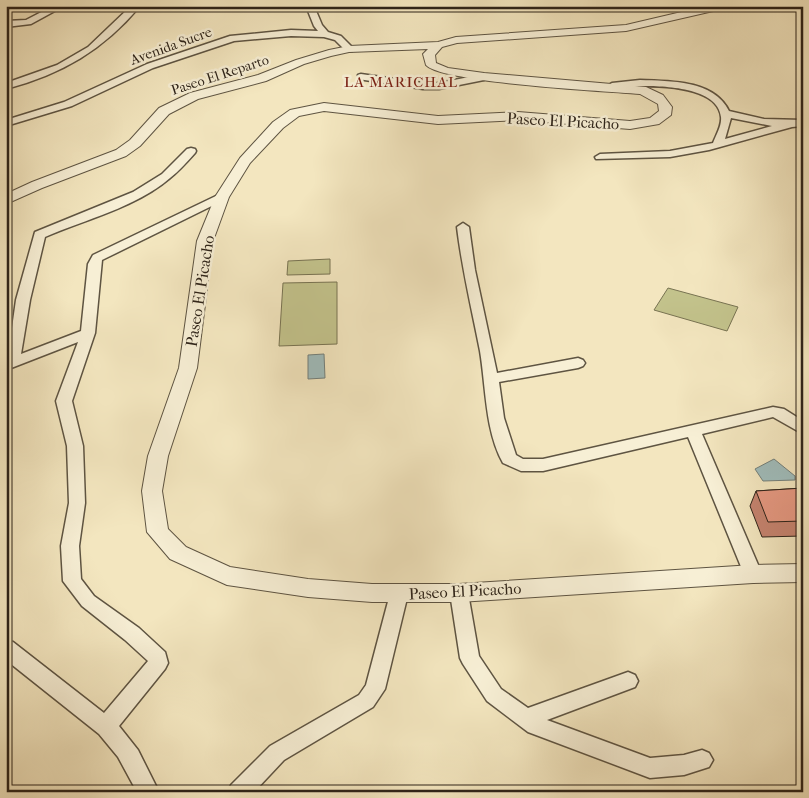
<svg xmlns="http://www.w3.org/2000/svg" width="809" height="798" font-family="'IM FELL French Canon',serif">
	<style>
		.green { fill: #c3c38c; stroke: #787352 }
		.water { fill: #a0bdbc; stroke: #727f7b }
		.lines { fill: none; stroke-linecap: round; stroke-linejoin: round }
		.minor-casing { stroke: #5e5442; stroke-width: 3 }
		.tertiary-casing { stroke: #5e5442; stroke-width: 2 }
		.minor { fill: #f7efd5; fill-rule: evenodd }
		.tertiary { fill: #f7efd5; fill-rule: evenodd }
		.wall { fill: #c5836f; stroke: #2d2319 }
		.building { fill: #e59881; stroke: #2d2319 }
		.labels { text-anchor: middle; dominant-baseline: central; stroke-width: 5; stroke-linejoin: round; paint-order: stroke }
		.far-street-label { font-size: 14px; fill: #2d2319; stroke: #f7efd5 }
		.far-neighbourhood-label { font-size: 15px; letter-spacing: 1px; fill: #7a1f14; stroke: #f7efd5 }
		.street-label { font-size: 16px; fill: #2d2319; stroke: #f7efd5 }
	</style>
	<rect width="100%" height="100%" fill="#f3e6bf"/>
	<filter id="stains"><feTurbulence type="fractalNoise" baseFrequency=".004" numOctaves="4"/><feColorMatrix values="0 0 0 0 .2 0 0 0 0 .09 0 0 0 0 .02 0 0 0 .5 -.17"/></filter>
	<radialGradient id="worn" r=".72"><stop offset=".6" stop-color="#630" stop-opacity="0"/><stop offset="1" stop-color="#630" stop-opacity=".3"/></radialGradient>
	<g class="green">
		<polygon points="330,259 330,274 287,275 288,261"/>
		<polygon points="337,282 337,344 279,346 283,283"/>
		<polygon points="668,288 738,307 727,331 654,310"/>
	</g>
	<g class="water">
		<polygon points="324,354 325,378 308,379 308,355"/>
		<polygon points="774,459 795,476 795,480 763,481 755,469"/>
	</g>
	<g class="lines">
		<g class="minor-casing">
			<g id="minor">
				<polygon points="53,6 64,6 31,24 6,27 6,21 26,20"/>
				<path d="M131 6H140C103 50 62 74 6 89V83L57 65 88 47Z"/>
				<polygon points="306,6 314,6 322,25 328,32 341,36 352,47 352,51 346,51 335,40 324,37 291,36 234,41 153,68 72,106 6,126 6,120 64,102 147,64 230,36 291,30 318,31 314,26"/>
				<polygon points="361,74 423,83 439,83 484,74 489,77 484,80 439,89 423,89 358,79 358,75"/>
				<path d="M640 80C670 81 714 80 729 111L764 119 803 120V126L792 127 709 150 670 157 596 159 595 157 600 154 670 151 713 143C716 135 722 126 721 117 718 87 663 86 641 86 631 86 614 92 607 86L612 83ZM731 118 772 126 725 139Z"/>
				<path d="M191 148 195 149 196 151 195 153C187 162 179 171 170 178 135 208 86 219 45 237L30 300 21 354 81 331 88 264 93 255 218 195H226L228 197 226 199 102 260 95 333 72 401 83 446 85 503 79 546 81 579 94 596 139 628 165 652 168 663 165 669 119 726 138 750 159 792H137L118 757 99 734 6 660V640L13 642 104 713 148 661 125 640 82 606 63 581 61 546 69 503 67 446 56 401 78 342 6 370 16 300 35 232 133 192 162 174 187 149Z"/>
				<path d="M463 223 469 227 475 270 497 373 578 358 583 360 585 363 583 366 578 368 499 382 504 418 516 455 523 459H543L773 407 784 409 803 421V434L773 417 702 434 762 574 759 579 753 581 747 579 744 574 688 437 543 471H521L503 463C485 431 486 387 480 351 472 310 462 269 457 227Z"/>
				<polygon points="459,585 465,588 468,593 479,656 501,689 528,708 628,672 635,675 638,681 635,687 547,720 650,758 684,755 702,750 709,753 713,760 709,767 684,775 650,778 528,732 487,701 463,664 460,658 450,593 453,588"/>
				<polygon points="399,586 405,589 408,594 385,689 373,707 284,760 254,792 228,792 231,785 270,746 359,695 366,685 390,594 393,589"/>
			</g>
		</g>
		<g class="tertiary-casing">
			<path id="tertiary" d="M707 6H727L722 9 626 31 457 43 442 47 435 55 436 63 448 68 484 73 646 87 663 95 672 107 671 115 659 124 630 129 518 120 438 124 324 111 299 116 283 128 250 163 229 197 213 241 197 368 168 456 162 491 168 529 186 547 230 567 308 579 372 584H459L753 565 803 564V582L753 583 459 602H372L308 597 227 585 170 559 147 532 142 491 148 456 179 368 197 241 215 197 240 158 273 122 290 110 324 103 438 116 518 112 630 121 650 118 659 111 658 104 640 94C607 91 442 83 426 65L423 54 428 49 349 52 331 56 304 64 266 81 198 99 169 114 140 146 126 156 42 188 6 204V194L32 182 116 150 130 140 159 108 190 93 258 75 296 60 329 50 349 46 438 42 456 37 626 25Z"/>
		</g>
		<use href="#minor" class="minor"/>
		<use href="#tertiary" class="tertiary"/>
	</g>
	<polygon class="wall" points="803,488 803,536 762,537 750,506 756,491"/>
	<polygon class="building" points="803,488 803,521 768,522 756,491"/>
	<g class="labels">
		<g class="far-street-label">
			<text transform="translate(171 46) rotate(-20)">Avenida Sucre</text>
			<text transform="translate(220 75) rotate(-18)">Paseo El Reparto</text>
		</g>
		<g class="far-neighbourhood-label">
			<text x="401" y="82">LA MARICHAL</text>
		</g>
		<g class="street-label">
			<text transform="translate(563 121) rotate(3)">Paseo El Picacho</text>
			<text transform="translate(200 291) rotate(-81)">Paseo El Picacho</text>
			<text transform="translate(465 591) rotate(-3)">Paseo El Picacho</text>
		</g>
	</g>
	<rect width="809" height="798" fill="none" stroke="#f3e6bf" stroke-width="25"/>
	<rect x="8" y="8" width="794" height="783" fill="none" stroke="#2d2319" stroke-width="2.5"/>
	<rect x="12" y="12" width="784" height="773" fill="none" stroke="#2d2319"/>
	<rect width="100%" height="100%" filter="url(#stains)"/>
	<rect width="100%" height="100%" fill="url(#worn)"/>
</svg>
